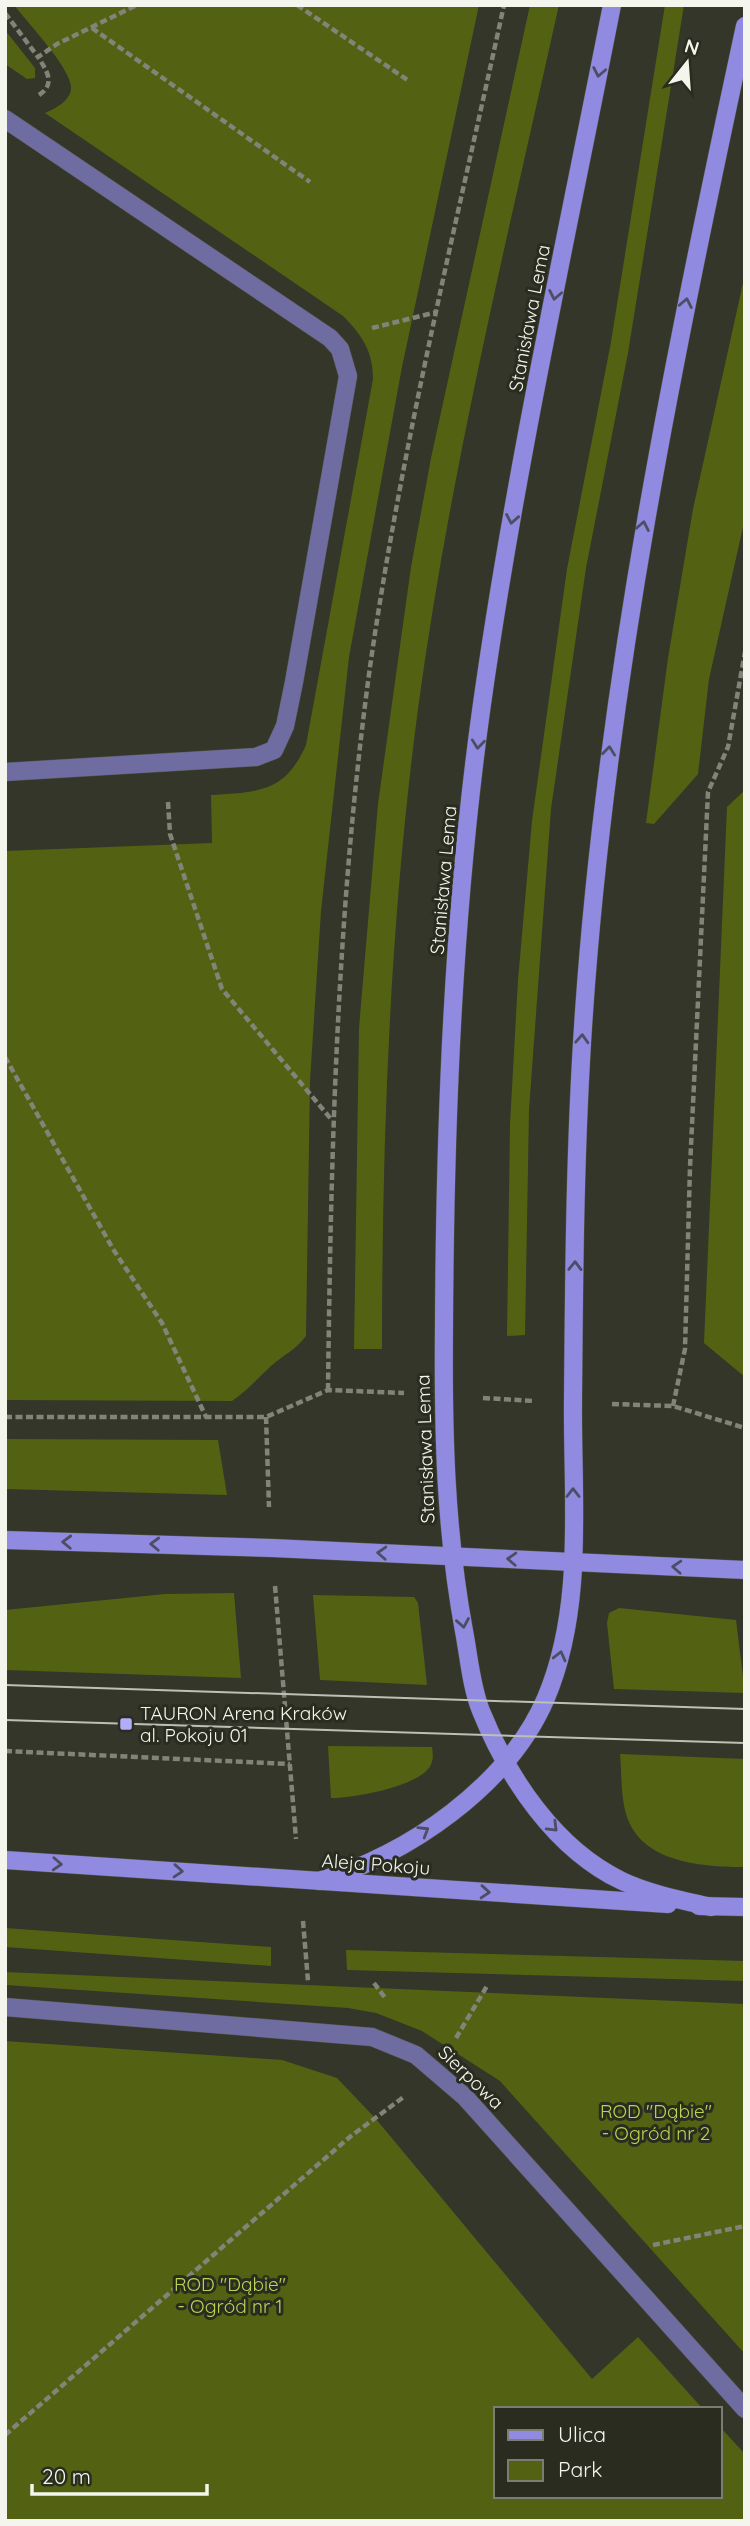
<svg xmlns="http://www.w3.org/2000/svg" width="750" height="2526" font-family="Quicksand,sans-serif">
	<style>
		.green { fill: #536113 }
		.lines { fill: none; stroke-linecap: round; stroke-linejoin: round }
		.service-casing { stroke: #525549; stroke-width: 19 }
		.minor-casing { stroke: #525549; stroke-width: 19 }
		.secondary-casing { stroke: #525549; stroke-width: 19 }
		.path { stroke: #828479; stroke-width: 4.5; stroke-dasharray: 7 3.5; stroke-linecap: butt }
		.service { stroke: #6f6ca2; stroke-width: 18 }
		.minor { stroke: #6f6ca2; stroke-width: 18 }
		.secondary { stroke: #908ae0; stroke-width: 18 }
		.tram { stroke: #bdc0b6; stroke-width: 2 }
		.oneway { stroke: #4d4d63 }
		.poi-dot { fill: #b1adfa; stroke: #292c1f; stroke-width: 2.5 }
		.labels { text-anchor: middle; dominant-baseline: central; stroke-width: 6; stroke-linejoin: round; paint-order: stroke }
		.street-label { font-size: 19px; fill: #f4f6ee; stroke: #292c1f }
		.poi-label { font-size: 19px; fill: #f4f6ee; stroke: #292c1f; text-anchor: start }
		.park-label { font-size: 19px; fill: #bad354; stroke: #292c1f }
	</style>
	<rect width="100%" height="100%" fill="#333629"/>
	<g class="green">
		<path d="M14 5H479L402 367 349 657 321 911 310 1081 306 1336C296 1350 283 1355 271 1366 258 1378 247 1391 232 1401L5 1400V851L212 843 211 795C257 792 285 793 306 745L373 379C373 351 362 335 343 316L45 113C55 109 72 100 71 87 70 67 27 22 14 5Z"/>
		<path d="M530 5H559C507 239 450 471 418 709 390 921 382 1135 382 1349H354L359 1028 378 804 411 567 431 458Z"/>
		<polygon points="665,5 684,5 628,353 586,568 551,809 529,1110 525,1335 507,1336 510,1124 518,980 532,821 567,569 611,342"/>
		<polygon points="5,30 35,68 35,78 27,79 5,64"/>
		<polygon points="745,274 745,518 709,679 698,774 654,824 646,823 668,658 693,509"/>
		<polygon points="745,790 745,1377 704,1343 727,807"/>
		<polygon points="5,1439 218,1440 227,1495 5,1489"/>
		<polygon points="234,1593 241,1678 5,1670 5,1610 165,1594"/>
		<polygon points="313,1595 414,1597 418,1603 427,1685 320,1680"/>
		<polygon points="619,1608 736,1620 745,1693 614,1689 607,1623 609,1613"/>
		<path d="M328 1746 432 1747C433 1754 434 1761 429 1768 415 1787 354 1798 331 1798Z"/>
		<path d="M620 1754 745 1759V1867C707 1867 649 1864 630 1824 620 1804 622 1775 620 1754Z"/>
		<polygon points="5,1928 271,1947 271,1966 5,1947"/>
		<polygon points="346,1950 745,1961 745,1981 347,1970"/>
		<polygon points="5,1972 745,2004 745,2354 500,2081 422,2031 376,2013 348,2008 5,1985"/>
		<polygon points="5,2041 282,2060 337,2078 376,2119 592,2379 638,2337 703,2409 496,2409 496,2496 720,2496 720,2427 745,2454 745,2521 5,2521"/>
	</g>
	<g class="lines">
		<g class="service-casing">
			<polyline id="service" points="5,119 330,338 340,349 348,376 294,682 285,726 274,750 256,757 5,772"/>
		</g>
		<g class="minor-casing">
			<polyline id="minor" points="5,2007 372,2037 416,2055 465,2097 745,2409"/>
		</g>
		<g class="secondary-casing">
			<g id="secondary">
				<path d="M612 5C566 240 514 474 481 711 453 914 445 1120 444 1325 443 1429 445 1528 464 1631 469 1657 471 1686 481 1711 508 1778 555 1849 622 1881 650 1894 681 1900 711 1907"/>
				<polyline points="5,1540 272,1548 745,1570"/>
				<polyline points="5,1860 668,1904"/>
				<path d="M319 1881C407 1856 509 1785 546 1698 585 1606 572 1499 573 1401 574 1272 575 1141 584 1012 607 678 675 352 745 26"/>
				<polyline points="699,1906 745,1907"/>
			</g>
		</g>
		<g class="path">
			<polyline points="297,5 409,81"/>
			<polyline points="5,13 38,57"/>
			<polyline points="92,28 310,182"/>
			<path d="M39 95C56 84 47 71 38 57L57 44 137 5"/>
			<polyline points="372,328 437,312"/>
			<polyline points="168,802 170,834 222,989 331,1119"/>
			<polyline points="5,1057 113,1249 162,1323 206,1417"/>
			<path d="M328 1390C331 1147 337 907 370 667 402 444 456 225 504 5"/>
			<polyline points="483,1398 534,1401"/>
			<polyline points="612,1404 673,1406 745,1428"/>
			<polyline points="673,1406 685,1349 690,1167 708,792 728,747 745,652"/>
			<polyline points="5,1417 266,1417 328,1390 404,1393"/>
			<polyline points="266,1417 269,1507"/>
			<polyline points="275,1586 296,1839"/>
			<polyline points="5,1751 290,1764"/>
			<polyline points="303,1921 308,1981"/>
			<polyline points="374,1983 386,1999"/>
			<polyline points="456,2038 487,1986"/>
			<polyline points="653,2245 745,2226"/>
			<polyline points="5,2435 351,2136 405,2096"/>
		</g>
		<use href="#service" class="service"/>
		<use href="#minor" class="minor"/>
		<use href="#secondary" class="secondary"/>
		<g class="tram">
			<polyline points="5,1685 745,1709"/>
			<polyline points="5,1720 745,1743"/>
		</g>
	</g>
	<defs><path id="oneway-chevron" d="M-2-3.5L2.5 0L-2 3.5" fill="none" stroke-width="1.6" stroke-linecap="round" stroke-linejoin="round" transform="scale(1.75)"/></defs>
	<g class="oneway">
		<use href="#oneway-chevron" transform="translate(599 72) rotate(101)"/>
		<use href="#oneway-chevron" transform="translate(555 295) rotate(101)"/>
		<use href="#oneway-chevron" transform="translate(686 303) rotate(-79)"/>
		<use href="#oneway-chevron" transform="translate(512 519) rotate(100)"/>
		<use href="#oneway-chevron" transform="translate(643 526) rotate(-79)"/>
		<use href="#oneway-chevron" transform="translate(478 744) rotate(96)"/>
		<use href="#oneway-chevron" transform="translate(609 751) rotate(-84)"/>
		<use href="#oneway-chevron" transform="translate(582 1039) rotate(-87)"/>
		<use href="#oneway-chevron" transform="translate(575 1266) rotate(-89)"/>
		<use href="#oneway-chevron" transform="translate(573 1493) rotate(-90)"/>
		<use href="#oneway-chevron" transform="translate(67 1542) rotate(-178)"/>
		<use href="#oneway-chevron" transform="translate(155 1544) rotate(-178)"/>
		<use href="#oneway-chevron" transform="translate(382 1553) rotate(-177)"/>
		<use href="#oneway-chevron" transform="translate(512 1559) rotate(-177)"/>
		<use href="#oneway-chevron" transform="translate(677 1567) rotate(-177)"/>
		<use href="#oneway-chevron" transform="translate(463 1623) rotate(80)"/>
		<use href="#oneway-chevron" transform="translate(560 1656) rotate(-76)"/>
		<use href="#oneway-chevron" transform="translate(553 1827) rotate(45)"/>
		<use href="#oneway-chevron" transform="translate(424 1831) rotate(-31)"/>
		<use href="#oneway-chevron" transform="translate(57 1864) rotate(3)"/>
		<use href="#oneway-chevron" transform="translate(178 1871) rotate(4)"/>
		<use href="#oneway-chevron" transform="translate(485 1892) rotate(4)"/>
	</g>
	<rect class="poi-dot" x="119" y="1717" width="14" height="14" rx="3.5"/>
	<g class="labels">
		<g class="street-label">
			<text transform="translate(529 318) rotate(-79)">Stanisława Lema</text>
			<text transform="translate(443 880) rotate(-85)">Stanisława Lema</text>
			<text transform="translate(425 1449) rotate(-92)">Stanisława Lema</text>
			<text transform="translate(376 1864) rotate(4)">Aleja Pokoju</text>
			<text transform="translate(471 2077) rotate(44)">Sierpowa</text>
		</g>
		<g class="poi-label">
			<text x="140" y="1713">TAURON Arena Kraków<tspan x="140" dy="22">al. Pokoju 01</tspan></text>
		</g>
		<g class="park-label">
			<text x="656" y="2111">ROD "Dąbie"<tspan x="656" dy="22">- Ogród nr 2</tspan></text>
			<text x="230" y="2284">ROD "Dąbie"<tspan x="230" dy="22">- Ogród nr 1</tspan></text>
		</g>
	</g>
	<rect width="750" height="2526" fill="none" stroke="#f4f6ee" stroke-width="14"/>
	<rect x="494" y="2407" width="228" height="91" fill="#292c1f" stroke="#7a7d72" stroke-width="2"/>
	<rect x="508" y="2430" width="35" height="10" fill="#908ae0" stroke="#7a7d72" stroke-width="2"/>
	<text x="558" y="2442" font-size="21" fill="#f4f6ee">Ulica</text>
	<rect x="508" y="2460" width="35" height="21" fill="#536113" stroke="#7a7d72" stroke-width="2"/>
	<text x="558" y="2477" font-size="21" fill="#f4f6ee">Park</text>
	<g transform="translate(687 63) rotate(17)" stroke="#292c1f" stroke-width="5" paint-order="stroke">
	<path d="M0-5L12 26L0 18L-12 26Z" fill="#f4f6ee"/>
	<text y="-10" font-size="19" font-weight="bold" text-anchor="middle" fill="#f4f6ee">N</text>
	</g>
	<path d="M32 2484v10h175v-10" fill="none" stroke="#f4f6ee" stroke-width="3.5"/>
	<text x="42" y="2484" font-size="21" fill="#f4f6ee" stroke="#292c1f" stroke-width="5" paint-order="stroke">20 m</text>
</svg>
